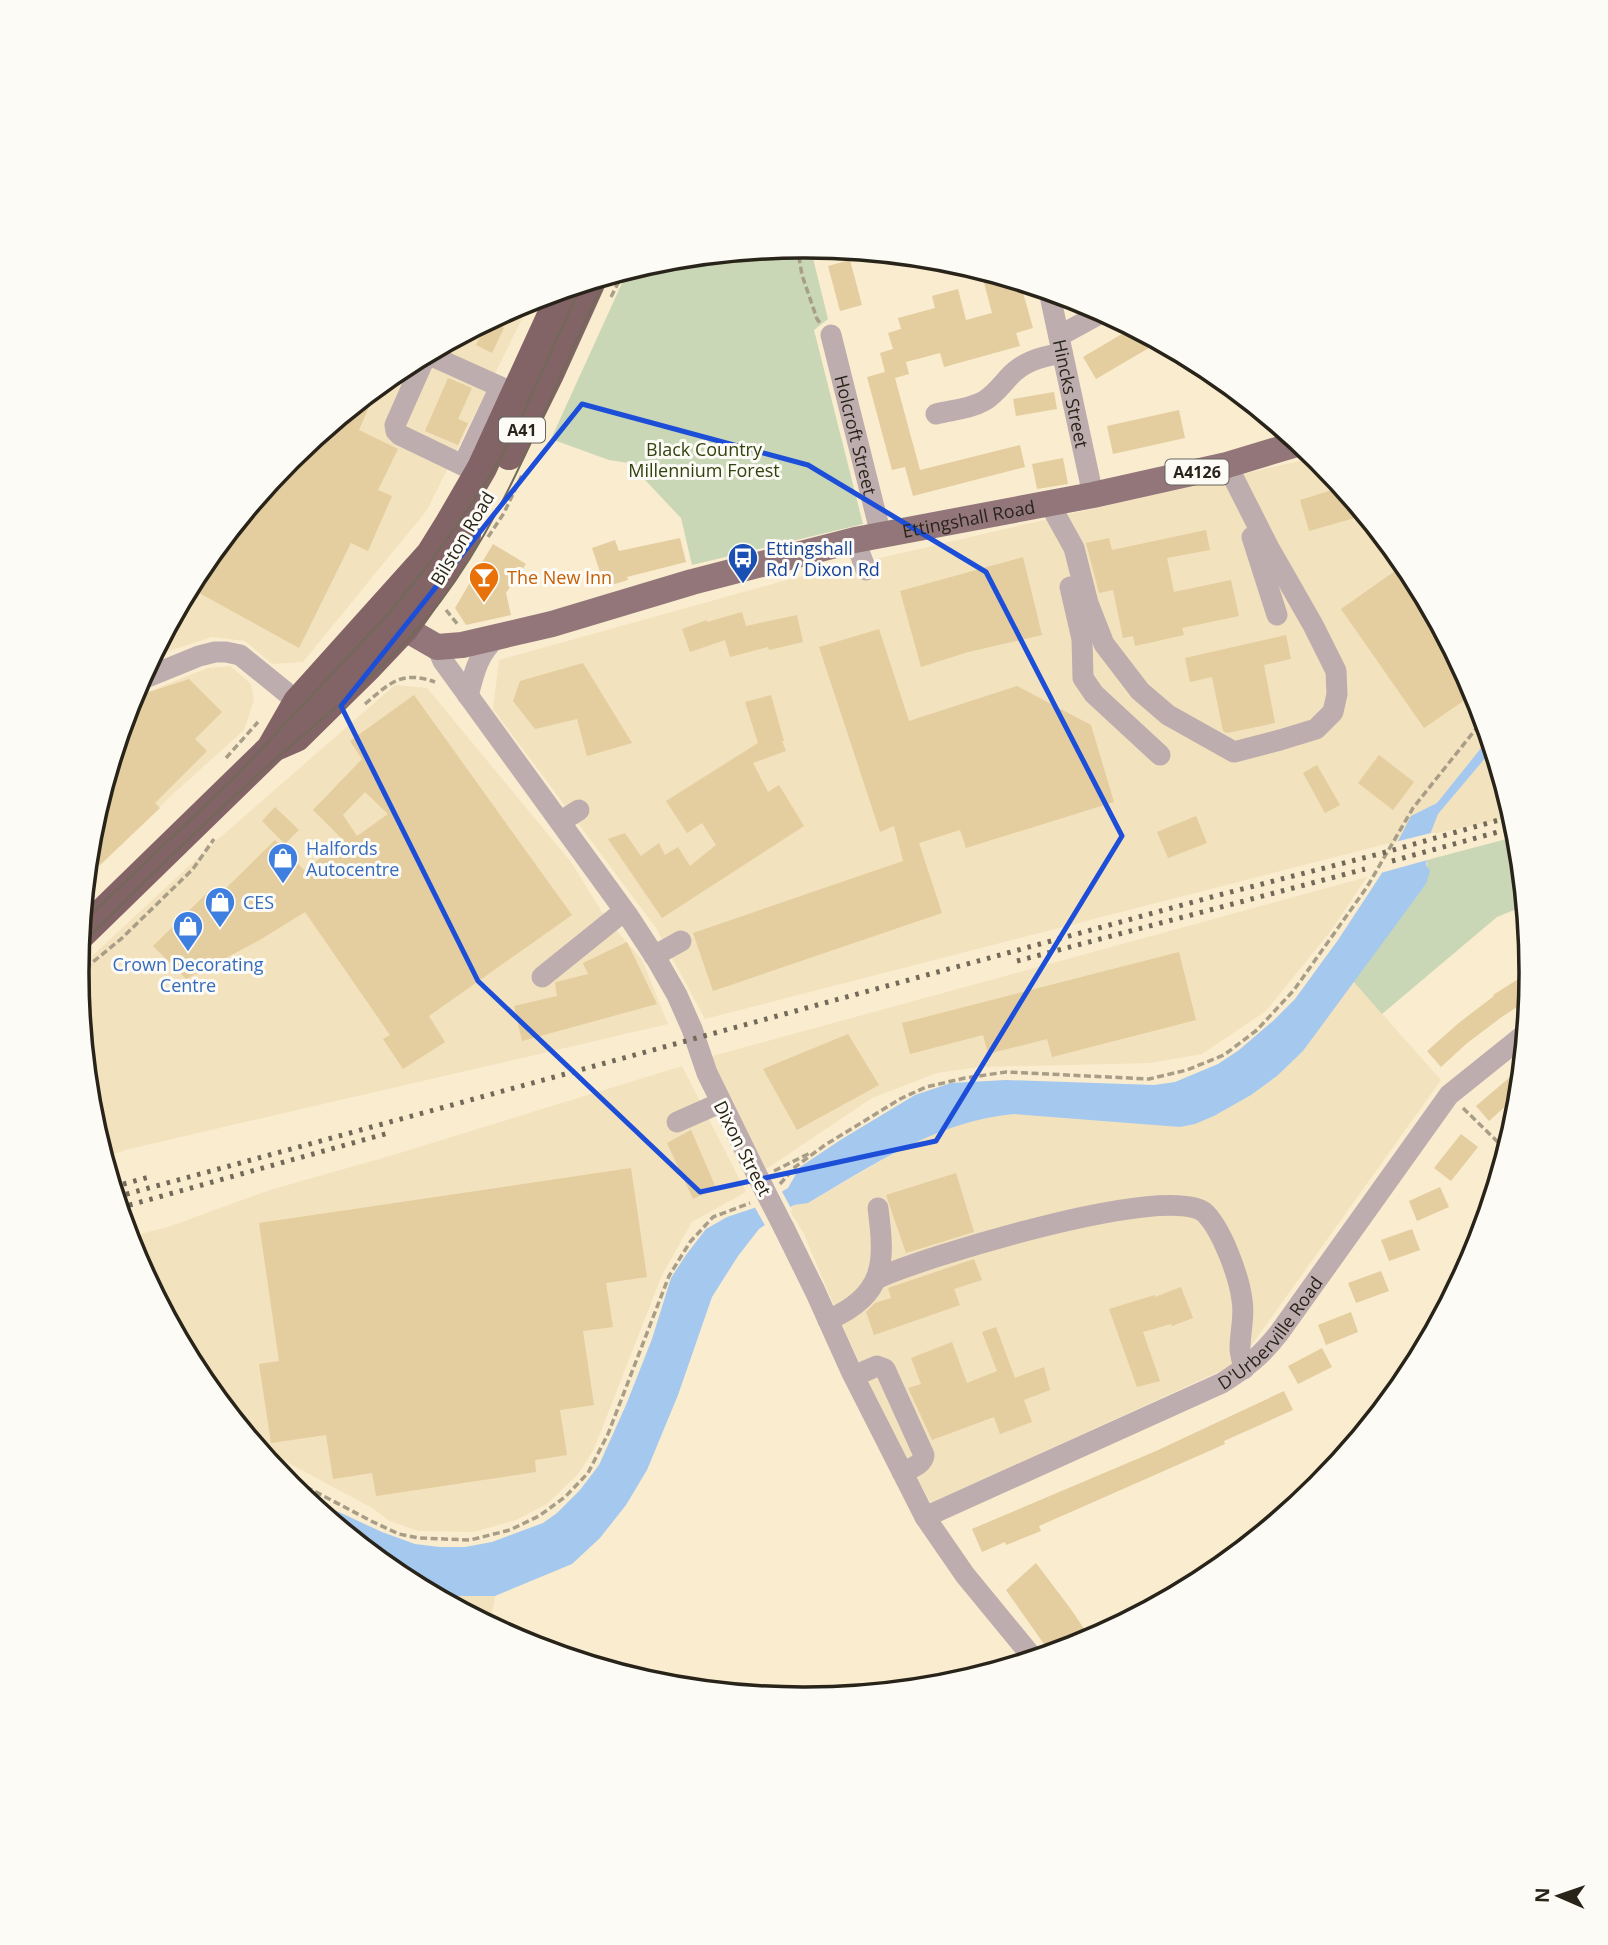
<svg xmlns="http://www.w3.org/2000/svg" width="1608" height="1945" font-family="'Open Sans',sans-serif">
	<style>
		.built { fill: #f3e2be }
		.green { fill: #c9d7b6 }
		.water { fill: #a5c8ef }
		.pier { fill: #faeccf }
		.building { fill: #e4cd9e; fill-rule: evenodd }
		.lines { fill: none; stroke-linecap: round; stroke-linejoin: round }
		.path { stroke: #a89e88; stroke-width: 3.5; stroke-dasharray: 7 3.5; stroke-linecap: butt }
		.minor { stroke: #bdadae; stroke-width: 21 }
		.major { stroke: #927679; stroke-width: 26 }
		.highway { stroke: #826366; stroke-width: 30 }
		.tram { stroke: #726a59; stroke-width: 2 }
		.rail { stroke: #726a59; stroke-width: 5; stroke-dasharray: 3.5 7; stroke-linecap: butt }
		.minor-bridge { stroke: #bdadae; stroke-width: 21 }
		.marked { fill: none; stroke: #1d4ed8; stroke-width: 5; stroke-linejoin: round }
		.labels { text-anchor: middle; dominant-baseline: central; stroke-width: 6; stroke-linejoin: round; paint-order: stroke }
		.shield { fill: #fdfbf5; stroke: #69645c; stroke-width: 2 }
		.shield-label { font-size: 16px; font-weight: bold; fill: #29241a }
		.street-label { font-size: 18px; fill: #29241a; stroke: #fdfbf5 }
		.park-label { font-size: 18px; fill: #31420f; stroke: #fdfbf5 }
		.transit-label { font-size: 18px; fill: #164399; stroke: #fdfbf5; text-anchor: start }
		.food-label { font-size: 18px; fill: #c56008; stroke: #fdfbf5; text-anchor: start }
		.shop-label { font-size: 18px; fill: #366cbe; stroke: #fdfbf5; text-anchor: start }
		.rim { fill: none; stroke: #29241a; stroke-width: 3.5 }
	</style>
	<rect width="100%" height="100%" fill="#faeccf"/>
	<g class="built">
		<polygon points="532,299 427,510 303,662 272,664 245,641 212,637 153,656 200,568 290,458 400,368"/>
		<polygon points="1316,457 1409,569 1476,695 1513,817 1382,845 705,1019 656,928 493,709 499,660 794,578"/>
		<polygon points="230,666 251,684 254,700 244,730 174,793 86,879 91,830 131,700 133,698 208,668"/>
		<polygon points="395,685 427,688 571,862 605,917 642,960 668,1024 125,1150 104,1158 91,1114 77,970 216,841"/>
		<polygon points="1367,877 1330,932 1266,1011 1202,1054 1150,1063 979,1067 937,1073 872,1098 766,1169 709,1057"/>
		<polygon points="1353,981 1441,1080 1251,1346 1229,1367 931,1503 895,1442 837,1313 803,1232 790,1211 794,1205 808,1203 908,1145 951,1127 992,1116 1014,1114 1075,1116 1089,1119 1180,1127 1195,1124 1214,1116 1251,1095 1277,1076 1303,1051"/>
		<polygon points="682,1066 746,1192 692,1222 662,1275 594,1449 579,1473 547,1504 516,1520 474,1532 418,1531 390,1521 372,1508 257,1446 199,1376 132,1250 128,1237 168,1227 270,1190 393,1155"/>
		<polygon points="436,1596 495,1596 490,1625"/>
	</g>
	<g class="green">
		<polygon points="804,246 810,246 828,319 814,330 863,524 692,565 681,518 629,463 609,460 551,439 628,270 663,259"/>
		<polygon points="1518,836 1524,906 1497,917 1382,1014 1353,981 1426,884 1427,860"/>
	</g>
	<path class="water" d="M1488 736 1492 750 1438 814 1431 832 1426 865 1430 871 1426 884 1303 1051 1277 1076 1251 1095 1214 1116 1195 1124 1180 1127 1014 1114C937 1121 873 1165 808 1203L794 1205 759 1229 738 1256 712 1297 678 1395 647 1470 626 1505 600 1538 572 1564 495 1596H436L400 1577 289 1485 328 1507 382 1532 415 1544 440 1547H465L492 1542 543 1523 557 1513 580 1490 599 1465 626 1405 652 1339 671 1278 686 1255 706 1229 727 1217 754 1208 788 1188 800 1167 842 1139 915 1095 951 1083 1006 1080 1154 1085 1175 1082 1218 1064 1239 1050 1273 1021 1295 999 1338 940 1380 876 1411 816 1437 803 1486 742Z"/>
	<g class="pier">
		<polygon points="1435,832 1431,859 1377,874 1395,842"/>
		<polygon points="780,1188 792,1210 767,1229 753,1204"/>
	</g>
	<g class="building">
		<polygon points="850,260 862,305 840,311 828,266"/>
		<polygon points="996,275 1020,282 1033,328 1016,333 1020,346 944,367 940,353 906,362 909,374 895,378 920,470 1020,445 1025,467 913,496 905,467 892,470 867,377 885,372 880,353 893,349 888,333 901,329 898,318 935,308 932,296 958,289 966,320 992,313 983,279"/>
		<polygon points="489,320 504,328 492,353 476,345"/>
		<polygon points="1132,328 1159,342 1096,379 1083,357"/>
		<polygon points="448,378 472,388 458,419 468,423 458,445 425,431"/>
		<polygon points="378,386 359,430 398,449 378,490 392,496 368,551 351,543 299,648 201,594 191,584 200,568 290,458"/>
		<polygon points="1054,392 1057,409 1016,416 1013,399"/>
		<polygon points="1179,410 1185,438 1113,454 1107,426"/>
		<polygon points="1063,458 1068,484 1037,489 1032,464"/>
		<polygon points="1342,487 1365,515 1309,531 1300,500"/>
		<polygon points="1206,530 1210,550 1167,558 1174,592 1231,580 1239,616 1182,628 1184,635 1135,646 1133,636 1123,638 1113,590 1099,593 1086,543 1109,538 1112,550"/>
		<polygon points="680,538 686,562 627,577 628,580 605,587 592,548 615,540 619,551"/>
		<polygon points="493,544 526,564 506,593 511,615 466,625 455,608"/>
		<polygon points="1023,557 1042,635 968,652 921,667 900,591"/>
		<polygon points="1405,564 1475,693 1424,728 1341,609"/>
		<polygon points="742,612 746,626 797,615 803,642 769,650 768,647 730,657 725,640 690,652 682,629 707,620 707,622"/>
		<polygon points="879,629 909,721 1017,686 1091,725 1114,802 966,848 960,830 919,843 942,913 713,991 693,933 903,861 894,826 880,832 819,647"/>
		<polygon points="1286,635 1291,659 1264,665 1275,723 1227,733 1223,731 1212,677 1190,682 1185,658"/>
		<polygon points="583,663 632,743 587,756 577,719 535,729 513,701 520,681"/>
		<polygon points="189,679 222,712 195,739 207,751 155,803 160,808 100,865 89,853 91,830 131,700 134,697"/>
		<path d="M414 695 572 915 429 1016 445 1042 403 1069 383 1039 390 1035 305 912 258 941 186 979 153 946 209 891 216 898 275 840 304 870 344 841 313 810 362 759 350 741ZM365 792 388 814 357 836 343 815Z"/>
		<polygon points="771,695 784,741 782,741 786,751 753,763 768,792 779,785 804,826 662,918 608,839 625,833 641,856 659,843 665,855 678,847 690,866 716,845 702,823 687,833 666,801 758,743 745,702"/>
		<polygon points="1379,755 1414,782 1393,810 1358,783"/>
		<polygon points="1317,765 1340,805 1325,813 1303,773"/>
		<polygon points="275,807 299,830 285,844 262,821"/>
		<polygon points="1196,816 1207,843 1168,858 1157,832"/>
		<polygon points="627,942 657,1004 522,1041 514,1006 557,996 555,983 556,982 588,974 583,963"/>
		<polygon points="1179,952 1196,1020 1052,1057 1047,1039 988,1054 983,1035 910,1054 902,1023"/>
		<polygon points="1531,971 1528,1000 1503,1016 1466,1044 1441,1067 1427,1051 1460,1022 1494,996 1493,995"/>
		<polygon points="848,1034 879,1085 797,1130 763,1069"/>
		<polygon points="1522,1067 1519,1094 1489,1121 1476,1106"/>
		<polygon points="691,1130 716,1188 693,1199 667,1143"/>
		<polygon points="1461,1134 1478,1147 1451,1181 1434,1168"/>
		<polygon points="631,1168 647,1277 606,1283 613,1327 583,1331 594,1405 560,1410 567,1455 535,1460 536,1472 376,1496 372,1473 333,1479 326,1435 271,1443 259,1364 279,1361 259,1223"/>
		<polygon points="956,1173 974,1232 906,1253 886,1195"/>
		<polygon points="1440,1187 1449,1207 1417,1221 1409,1201"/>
		<polygon points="1412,1229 1420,1250 1389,1261 1381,1240"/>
		<polygon points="974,1259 982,1280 954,1289 960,1305 874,1335 866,1312 875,1303 891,1298 888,1288"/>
		<polygon points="1381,1271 1389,1291 1356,1303 1348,1283"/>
		<polygon points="1181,1287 1193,1318 1172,1326 1171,1324 1143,1332 1160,1381 1137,1387 1109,1309 1155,1295 1155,1297"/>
		<polygon points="1351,1312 1358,1332 1326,1345 1318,1325"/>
		<polygon points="996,1327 1015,1378 1044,1367 1050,1390 1024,1400 1032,1422 1000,1434 994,1417 932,1440 908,1388 921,1384 911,1358 952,1342 967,1383 997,1371 982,1332"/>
		<polygon points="1322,1348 1332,1367 1298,1384 1288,1366"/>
		<polygon points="1284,1391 1293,1410 1224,1441 1225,1444 1039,1526 1041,1531 1006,1545 1005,1542 982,1552 972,1529 1156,1451"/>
		<polygon points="1036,1563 1070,1608 1091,1639 1082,1644 1051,1654 1006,1590"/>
	</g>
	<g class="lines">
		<g class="path">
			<polyline points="797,246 802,275 817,319 820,323"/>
			<polyline points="611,297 624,271"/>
			<polyline points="488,537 504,513 523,473"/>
			<polyline points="446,610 459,626"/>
			<path d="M365 704C390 683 401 670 435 682"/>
			<polyline points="226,758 258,722"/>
			<polyline points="77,975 121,939 193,869 214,839"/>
			<polyline points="1463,1108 1506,1150"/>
			<polyline points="774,1171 810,1153"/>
			<polyline points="780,1184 795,1167 825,1145 900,1099 926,1087 965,1078 1006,1072 1149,1079 1187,1070 1224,1055 1257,1030 1294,990 1367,887 1413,808 1483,720"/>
			<polyline points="278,1472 371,1521 399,1534 419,1538 470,1540 510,1530 539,1516 565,1497 588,1473 608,1434 669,1276 690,1242 713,1217 750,1203"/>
		</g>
		<g class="minor">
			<path id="s1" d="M1049 291 1093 495"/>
			<path id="s2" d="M831 335 881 535"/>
			<polyline points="1059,336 1103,312"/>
			<path d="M936 414C952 410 970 409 984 401 994 395 1000 387 1008 378 1023 361 1041 357 1062 353"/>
			<polyline points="463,465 500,387"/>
			<polyline points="479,473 400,435 396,431 395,425 423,362 429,357 434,357 516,394"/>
			<polyline points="1049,503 1074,548 1088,603 1104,644 1140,691 1168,715 1234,752 1280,740 1316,729 1333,712 1337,694 1336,671 1313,625 1269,548 1227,465"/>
			<polyline points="1252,537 1277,615"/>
			<polyline points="855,540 866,570"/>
			<polyline points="1070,587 1082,639 1083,678 1094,694 1160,755"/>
			<polyline points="437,647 443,661 629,917 657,960 677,995 692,1029 707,1073 763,1187"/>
			<polyline points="140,680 199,656 215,652 226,652 240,655 298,702"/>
			<path d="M468 696C474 673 478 654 496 638"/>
			<polyline points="560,822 579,810"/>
			<polyline points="654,956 681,941"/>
			<polyline points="542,977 624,911"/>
			<polyline points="677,1122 720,1103"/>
			<polyline points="784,1228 815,1291 851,1371 925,1517 965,1575 1034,1659"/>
			<path d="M876 1279C920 1258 1171 1181 1205 1213 1222 1230 1239 1276 1242 1300 1245 1316 1240 1332 1240 1348 1240 1355 1243 1362 1244 1369"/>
			<path d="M828 1320C886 1295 885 1262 878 1208"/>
			<path d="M854 1376 877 1366 885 1369 924 1455C923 1465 911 1468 902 1472"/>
			<path id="s3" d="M925 1517 1222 1383C1247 1367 1261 1356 1279 1333L1449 1095 1525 1034"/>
		</g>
		<path class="major" id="s4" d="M390 612 404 628 437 647 462 645 552 624 692 582 855 540 1093 495 1227 465 1300 443"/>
		<g class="highway">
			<polyline points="509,455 549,374 591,281"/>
			<polyline points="273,747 296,737 369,665 404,628 442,574 466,535"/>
			<polyline points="81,934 271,749 298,702 431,554 449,525 482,468 564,289"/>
		</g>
		<g class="tram">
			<polyline points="82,923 234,778 390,612 425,569 456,527 495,468 519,422 582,284"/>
			<path d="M80 946C144 881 210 817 279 756 335 707 395 661 440 602 514 504 552 385 607 276"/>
		</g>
		<g class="rail">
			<polyline points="1392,861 1516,827"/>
			<polyline points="1017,961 1365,869"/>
			<polyline points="113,1187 149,1177"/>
			<polyline points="116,1197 1219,895 1379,854 1513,816"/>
			<polyline points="119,1208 392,1132"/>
		</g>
		<polyline class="minor-bridge" points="763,1187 784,1228"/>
	</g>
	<path class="marked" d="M582 404 808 465 986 572 1122 836 936 1141 700 1192 478 981 341 706Z"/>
	<defs>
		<g id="bus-pin" transform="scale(1.575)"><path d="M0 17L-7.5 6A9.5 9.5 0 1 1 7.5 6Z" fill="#1a4fb4" stroke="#fdfbf5"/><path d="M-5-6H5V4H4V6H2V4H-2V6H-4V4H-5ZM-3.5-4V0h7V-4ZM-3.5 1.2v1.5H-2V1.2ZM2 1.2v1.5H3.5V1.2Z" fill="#fff"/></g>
		<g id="bar-pin" transform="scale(1.575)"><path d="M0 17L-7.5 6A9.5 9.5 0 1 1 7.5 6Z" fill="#e8710a" stroke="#fdfbf5"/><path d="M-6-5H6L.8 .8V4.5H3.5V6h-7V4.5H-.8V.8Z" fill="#fff"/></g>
		<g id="shop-pin" transform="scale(1.575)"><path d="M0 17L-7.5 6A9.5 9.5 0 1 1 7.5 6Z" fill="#3f7fe0" stroke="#fdfbf5"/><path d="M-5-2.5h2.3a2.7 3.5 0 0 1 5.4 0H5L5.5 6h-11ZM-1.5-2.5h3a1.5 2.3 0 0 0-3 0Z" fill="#fff"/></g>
	</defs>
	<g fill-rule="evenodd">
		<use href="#bus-pin" x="743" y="558"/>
		<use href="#bar-pin" x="484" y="577"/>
		<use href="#shop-pin" x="283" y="858"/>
		<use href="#shop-pin" x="220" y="902"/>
		<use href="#shop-pin" x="188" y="926"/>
	</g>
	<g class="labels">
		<g class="shield">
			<rect x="499" y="417.5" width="46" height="25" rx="5"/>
			<rect x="1165.5" y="459.5" width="63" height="25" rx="5"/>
		</g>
		<g class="shield-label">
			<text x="522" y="430">A41</text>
			<text x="1197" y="472">A4126</text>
		</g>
		<g class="street-label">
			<text stroke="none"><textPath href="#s1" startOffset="105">Hincks Street</textPath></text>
			<text stroke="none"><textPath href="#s2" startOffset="103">Holcroft Street</textPath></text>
			<text stroke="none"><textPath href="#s4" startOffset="607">Ettingshall Road</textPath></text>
			<text transform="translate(462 538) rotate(-59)">Bilston Road</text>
			<text transform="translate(743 1148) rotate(63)">Dixon Street</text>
			<text stroke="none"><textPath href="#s3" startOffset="396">D'Urberville Road</textPath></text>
		</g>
		<g class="park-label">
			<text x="704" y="449">Black Country<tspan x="704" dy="21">Millennium Forest</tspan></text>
		</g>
		<g class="transit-label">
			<text x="766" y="548">Ettingshall<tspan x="766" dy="21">Rd / Dixon Rd</tspan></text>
		</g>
		<g class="food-label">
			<text x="507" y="577">The New Inn</text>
		</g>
		<g class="shop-label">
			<text x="306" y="848">Halfords<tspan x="306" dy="21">Autocentre</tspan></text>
			<text x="243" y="902">CES</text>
			<text x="188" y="964" text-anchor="middle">Crown Decorating<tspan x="188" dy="21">Centre</tspan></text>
		</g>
	</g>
	<path d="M0 0H1608V1945H0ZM803 258H805A714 714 0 0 1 1519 972V973A714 714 0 0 1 805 1687H803A714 714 0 0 1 89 973V972A714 714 0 0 1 803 258Z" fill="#fdfbf5" fill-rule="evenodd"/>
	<path class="rim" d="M803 258H805A714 714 0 0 1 1519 972V973A714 714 0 0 1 805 1687H803A714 714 0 0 1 89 973V972A714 714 0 0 1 803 258Z"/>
	<g transform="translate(1559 1896) rotate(272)" stroke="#fdfbf5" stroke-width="5" paint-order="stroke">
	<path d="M0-5L12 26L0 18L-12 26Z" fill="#29241a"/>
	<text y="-10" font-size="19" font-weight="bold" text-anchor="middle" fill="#29241a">N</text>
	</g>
</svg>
